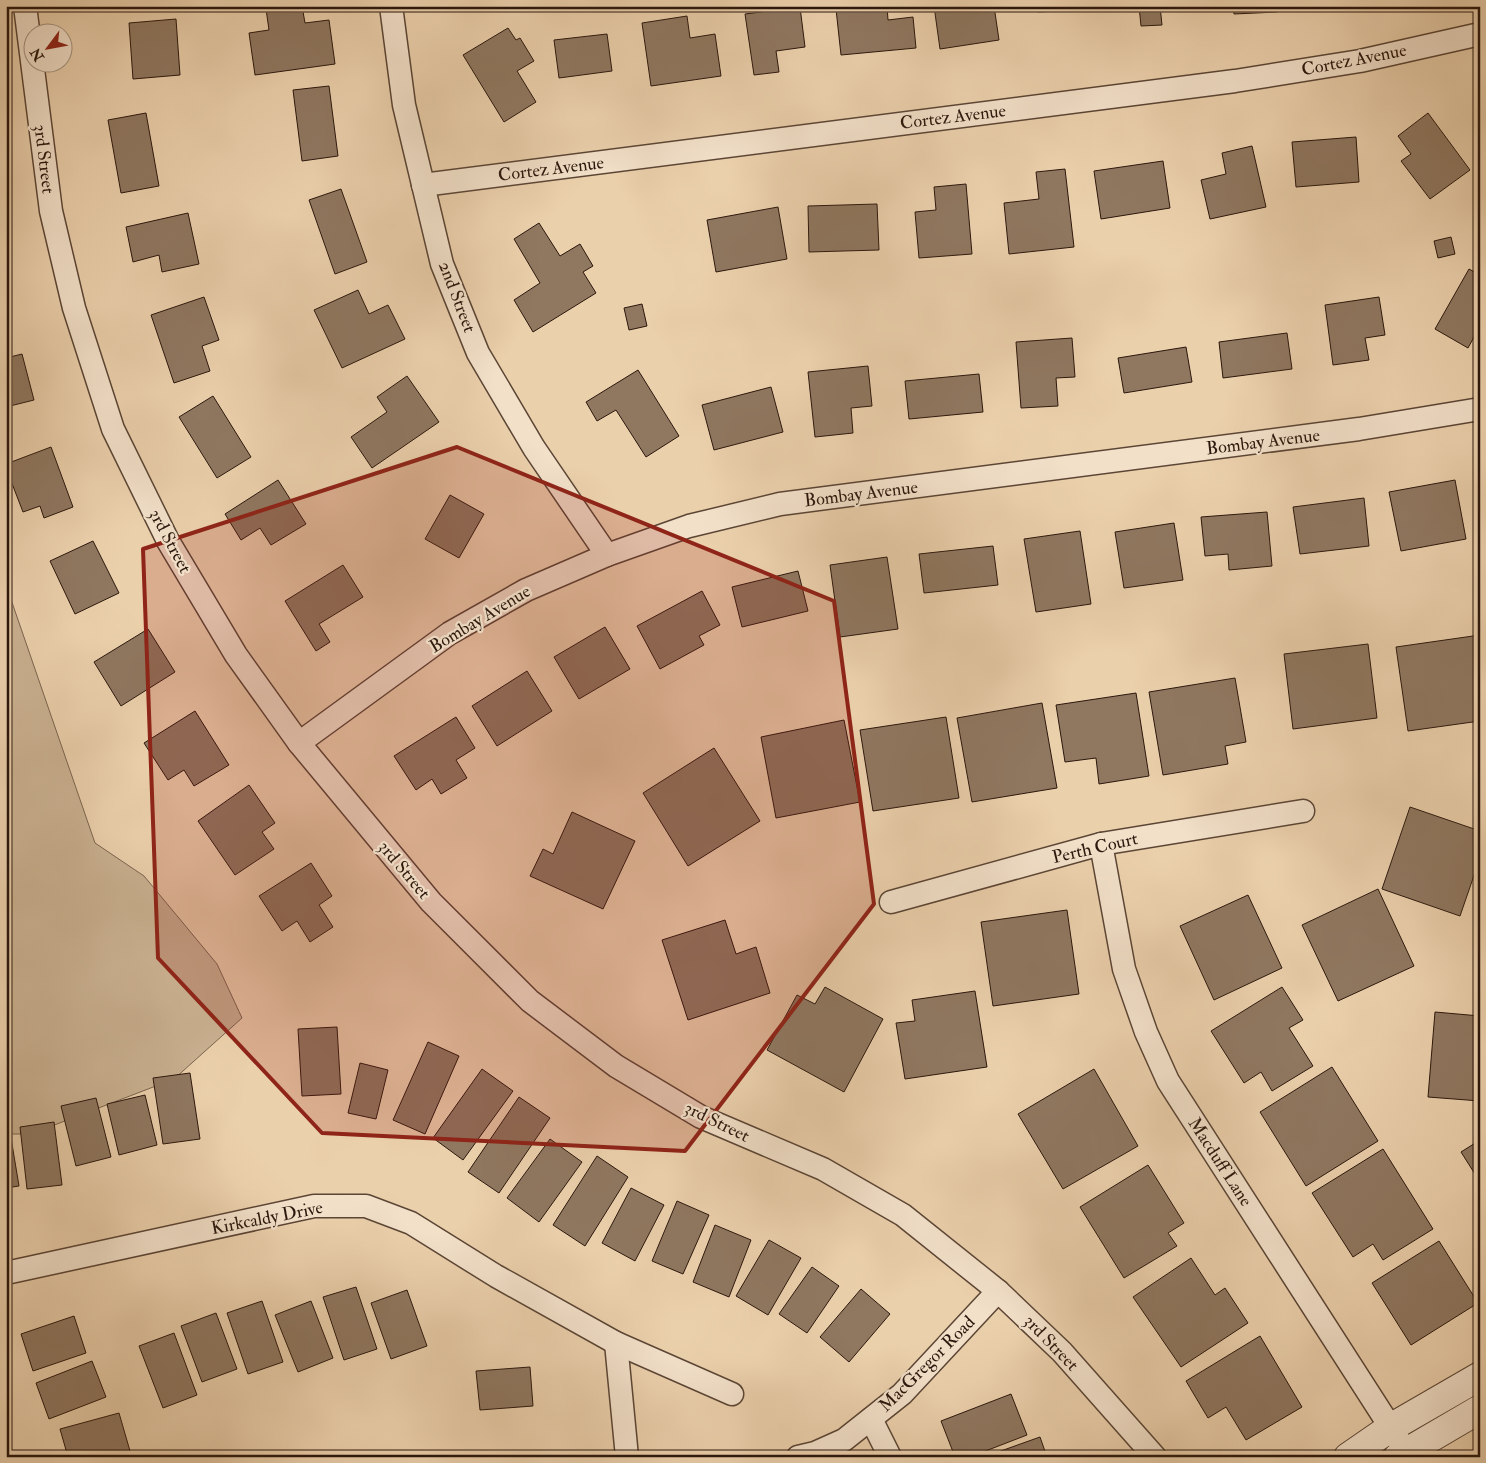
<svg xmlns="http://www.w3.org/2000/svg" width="1486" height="1463" font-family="'IM FELL Double Pica',serif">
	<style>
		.green { fill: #cab191; stroke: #7a644f }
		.building { fill: #8f7760; stroke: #2b170d }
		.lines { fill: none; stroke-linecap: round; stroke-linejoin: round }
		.minor-casing { stroke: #5b4535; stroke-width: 25 }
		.tertiary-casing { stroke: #5b4535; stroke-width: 30 }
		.minor { stroke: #f2e0c9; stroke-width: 22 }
		.tertiary { stroke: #f2e0c9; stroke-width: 28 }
		.marked { fill: #8f2418; fill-opacity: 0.2; stroke: #8f2418; stroke-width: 4; stroke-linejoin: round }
		.labels { text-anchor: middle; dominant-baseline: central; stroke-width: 4.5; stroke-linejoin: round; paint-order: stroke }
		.street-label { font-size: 18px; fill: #2b170d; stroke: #f2e0c9 }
	</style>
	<rect width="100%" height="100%" fill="#ebd0ac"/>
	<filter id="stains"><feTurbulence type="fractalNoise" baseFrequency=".004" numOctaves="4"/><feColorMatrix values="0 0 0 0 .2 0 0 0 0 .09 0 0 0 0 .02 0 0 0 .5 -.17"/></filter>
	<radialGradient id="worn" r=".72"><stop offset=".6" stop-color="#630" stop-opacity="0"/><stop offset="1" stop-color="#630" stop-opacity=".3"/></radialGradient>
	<polygon class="green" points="6,585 95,843 144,876 217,964 242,1018 174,1079 31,1134 6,1134"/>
	<g class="building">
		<polygon points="292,6 302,6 305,23 329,20 335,64 255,75 249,33 269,30 266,9"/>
		<polygon points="865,6 887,6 888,20 913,17 916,48 841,55 836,9"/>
		<polygon points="934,6 994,6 999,40 940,49"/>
		<polygon points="1037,6 1094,6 1094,9 1038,12"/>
		<polygon points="1139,6 1160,6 1162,25 1141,26"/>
		<polygon points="1233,6 1276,6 1277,12 1234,14"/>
		<polygon points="800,7 805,47 776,51 779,72 754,75 745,14"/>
		<polygon points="687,16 690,38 715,34 721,76 651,86 642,23"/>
		<polygon points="176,19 180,75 133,79 129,23"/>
		<polygon points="508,28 516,40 520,38 534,61 517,71 536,102 504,122 463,55"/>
		<polygon points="607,34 612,71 559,78 554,40"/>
		<polygon points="329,86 338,156 302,161 293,90"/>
		<polygon points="146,113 159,186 121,193 108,120"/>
		<polygon points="1428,113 1470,170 1430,199 1401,161 1411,154 1398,136"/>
		<polygon points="1356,137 1359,182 1296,187 1292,142"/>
		<polygon points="1252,146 1266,207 1210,219 1201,180 1226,174 1222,153"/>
		<polygon points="1163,161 1170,208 1101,219 1094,171"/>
		<polygon points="1065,169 1074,247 1009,254 1004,203 1039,199 1036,172"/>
		<polygon points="966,184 972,254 919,258 915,212 936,210 934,187"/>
		<polygon points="341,189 367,262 335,274 309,200"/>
		<polygon points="877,204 879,250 809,252 808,206"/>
		<polygon points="778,207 787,259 716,272 707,220"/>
		<polygon points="188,213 199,264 162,272 159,255 133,262 126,227"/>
		<polygon points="539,223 560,256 580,244 593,266 583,272 596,293 533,332 514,300 540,283 514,239"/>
		<polygon points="1451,237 1455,254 1438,258 1434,241"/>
		<polygon points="1469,269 1480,275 1480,326 1468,348 1435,329"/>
		<polygon points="358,290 369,314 388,305 405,339 342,368 314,310"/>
		<polygon points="204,297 219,340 202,346 210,371 174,383 151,315"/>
		<polygon points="1379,297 1385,335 1365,338 1369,360 1333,365 1325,305"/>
		<polygon points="642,304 647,326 629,330 624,308"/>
		<polygon points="1287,333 1292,369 1223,378 1219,342"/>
		<polygon points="1072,338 1075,377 1056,378 1058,406 1021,408 1016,342"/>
		<polygon points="1186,347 1192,382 1124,393 1118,358"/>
		<polygon points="22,354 34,400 6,407 6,358"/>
		<polygon points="868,366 872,406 851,408 853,433 815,437 808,372"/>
		<polygon points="638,370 679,436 646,457 616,410 597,421 586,402"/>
		<polygon points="979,374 983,412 909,419 905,381"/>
		<polygon points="407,376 439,422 372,468 351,437 387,412 377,397"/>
		<polygon points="771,387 783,432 714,450 702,405"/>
		<polygon points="213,396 251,457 217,478 179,417"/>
		<polygon points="51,447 73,507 44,518 40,506 23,512 6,468 6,464"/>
		<polygon points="278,480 306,524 271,545 260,528 241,540 225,514"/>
		<polygon points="1455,480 1466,539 1401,551 1389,492"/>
		<polygon points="450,495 484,514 459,558 425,539"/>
		<polygon points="1364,498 1369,546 1300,554 1293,507"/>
		<polygon points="1267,512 1272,566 1229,570 1228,554 1205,556 1201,517"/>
		<polygon points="1174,523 1183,580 1124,588 1115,532"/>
		<polygon points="1080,531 1091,604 1036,612 1024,539"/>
		<polygon points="93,541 119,593 75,614 50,561"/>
		<polygon points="993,546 998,585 924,593 919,554"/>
		<polygon points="887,557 898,629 840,637 830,565"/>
		<polygon points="343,565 363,597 319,624 330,642 316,651 285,601"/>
		<polygon points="798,571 808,611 742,627 732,587"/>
		<polygon points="702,591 720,625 699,636 704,645 660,669 637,626"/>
		<polygon points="605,627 630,669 579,699 554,657"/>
		<polygon points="148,629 175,672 121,706 94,662"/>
		<polygon points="1480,635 1480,721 1408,731 1396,647"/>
		<polygon points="1368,644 1377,718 1293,729 1284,654"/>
		<polygon points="527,671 552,711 497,746 472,706"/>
		<polygon points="1235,678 1246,742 1225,746 1228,764 1163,775 1149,692"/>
		<polygon points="1136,693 1149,776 1099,784 1096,758 1065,762 1056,705"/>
		<polygon points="1042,703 1057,788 972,802 957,718"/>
		<polygon points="195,711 229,765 194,786 184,770 168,780 144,743"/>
		<polygon points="456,717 475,748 456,760 467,778 441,794 432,779 416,790 394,756"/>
		<polygon points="946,717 959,798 873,811 860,730"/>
		<polygon points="844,720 860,802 776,818 761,737"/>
		<polygon points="714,748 760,821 688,866 643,793"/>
		<polygon points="249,785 275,823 262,832 274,849 235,875 198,821"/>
		<polygon points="1410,807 1480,831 1480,858 1460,916 1382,889"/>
		<polygon points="572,812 635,841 603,909 530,876 543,849 553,854"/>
		<polygon points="311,863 332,896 319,905 333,927 310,942 297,921 282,931 259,896"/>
		<polygon points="1378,889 1414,966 1338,1001 1302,925"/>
		<polygon points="1248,895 1282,968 1214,1000 1180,926"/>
		<polygon points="1067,910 1079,994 993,1006 981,922"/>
		<polygon points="725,920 736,954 756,947 770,993 688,1020 662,940"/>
		<polygon points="825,987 883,1019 844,1092 767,1050 797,995 815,1004"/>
		<polygon points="1282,987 1303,1020 1289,1028 1313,1066 1272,1091 1261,1072 1244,1083 1211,1031"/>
		<polygon points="975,991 987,1067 905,1079 896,1023 915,1021 912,1000"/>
		<polygon points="1435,1012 1480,1016 1480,1101 1428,1097"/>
		<polygon points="337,1027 341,1094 302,1096 298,1029"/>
		<polygon points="428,1042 459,1056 425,1134 393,1120"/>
		<polygon points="360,1063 388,1070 376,1119 348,1113"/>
		<polygon points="1332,1067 1378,1141 1306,1186 1260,1112"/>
		<polygon points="482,1069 513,1091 463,1160 433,1138"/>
		<polygon points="1094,1069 1138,1146 1063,1189 1018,1114"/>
		<polygon points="190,1073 200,1139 163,1144 153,1078"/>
		<polygon points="145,1095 157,1145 119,1155 107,1104"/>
		<polygon points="519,1097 550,1118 499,1193 468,1172"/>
		<polygon points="96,1098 111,1157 76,1166 61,1106"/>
		<polygon points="6,1108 19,1186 6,1188"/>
		<polygon points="54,1122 62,1185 27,1189 20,1127"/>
		<polygon points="550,1139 582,1162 539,1222 507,1198"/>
		<polygon points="1480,1140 1480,1182 1461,1152"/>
		<polygon points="1383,1149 1433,1229 1383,1260 1373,1244 1353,1257 1312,1193"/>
		<polygon points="597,1156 628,1177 585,1246 553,1225"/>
		<polygon points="1148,1165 1184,1223 1168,1233 1177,1246 1124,1278 1080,1207"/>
		<polygon points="631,1188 664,1205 635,1261 602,1243"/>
		<polygon points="677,1201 709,1215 683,1274 652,1261"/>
		<polygon points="715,1225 751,1240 729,1297 693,1282"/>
		<polygon points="769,1240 801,1258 768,1315 736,1296"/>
		<polygon points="1439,1241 1478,1303 1411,1345 1372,1283"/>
		<polygon points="1191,1258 1215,1295 1225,1288 1248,1323 1181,1367 1133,1297"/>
		<polygon points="812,1267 839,1286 807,1333 779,1314"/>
		<polygon points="356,1287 377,1349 344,1360 323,1297"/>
		<polygon points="861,1289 890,1314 849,1362 820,1337"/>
		<polygon points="407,1290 427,1346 391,1359 371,1303"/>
		<polygon points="262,1301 283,1362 248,1374 227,1313"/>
		<polygon points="311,1301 333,1358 298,1372 275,1315"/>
		<polygon points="216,1313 237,1369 202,1382 181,1326"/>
		<polygon points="74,1316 86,1353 33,1371 21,1334"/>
		<polygon points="174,1333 197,1395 163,1408 139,1346"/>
		<polygon points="1260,1336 1302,1407 1246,1440 1226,1407 1208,1418 1186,1381"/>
		<polygon points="92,1361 106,1397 49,1419 36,1383"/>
		<polygon points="530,1367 533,1406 480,1410 476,1371"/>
		<polygon points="1011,1394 1027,1435 970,1457 955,1457 941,1421"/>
		<polygon points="119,1413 130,1451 111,1457 68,1457 60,1429"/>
		<polygon points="1040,1437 1047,1457 984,1457"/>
	</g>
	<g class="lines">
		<g class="minor-casing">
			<g id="minor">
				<polyline points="25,6 51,211 74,308 113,429 168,541 236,655 299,743 431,902 530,1001 616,1066 701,1117 823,1169 903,1215 998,1291 1062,1352 1155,1457"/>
				<polyline points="391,6 404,105 442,264 478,353 534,448 607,555"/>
				<polyline points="423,185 1235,81 1360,61 1480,34"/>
				<polyline points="299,743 450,633 526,590 607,555 689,526 780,504 1359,429 1480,409"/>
				<polyline points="1101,844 1124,969 1146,1032 1168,1081 1400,1442"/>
				<polyline points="891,902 1101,844 1303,811"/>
				<polyline points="6,1273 314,1206 366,1206 411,1223 496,1276 616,1343 732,1394"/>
				<polyline points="616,1343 627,1457"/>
				<polyline points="871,1419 890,1457"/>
				<polyline points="798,1457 815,1453 844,1440 902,1394 998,1291"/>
			</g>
		</g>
		<g class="tertiary-casing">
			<g id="tertiary">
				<polyline points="1348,1457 1390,1428 1480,1376"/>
				<polyline points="1398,1457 1480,1409"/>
			</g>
		</g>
		<use href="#minor" class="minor"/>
		<use href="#tertiary" class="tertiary"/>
	</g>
	<path class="marked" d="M457 447 834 601 874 904 685 1151 322 1133 158 958 143 549Z"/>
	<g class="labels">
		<g class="street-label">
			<text transform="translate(1354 60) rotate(-11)">Cortez Avenue</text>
			<text transform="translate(953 117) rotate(-7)">Cortez Avenue</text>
			<text transform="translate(44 159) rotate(83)">3rd Street</text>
			<text transform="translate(551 169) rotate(-7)">Cortez Avenue</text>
			<text transform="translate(457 297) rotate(69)">2nd Street</text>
			<text transform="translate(1263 442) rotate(-7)">Bombay Avenue</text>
			<text transform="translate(861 494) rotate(-7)">Bombay Avenue</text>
			<text transform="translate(170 541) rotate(62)">3rd Street</text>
			<text transform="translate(480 619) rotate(-31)">Bombay Avenue</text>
			<text transform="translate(1095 848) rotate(-13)">Perth Court</text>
			<text transform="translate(404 870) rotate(50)">3rd Street</text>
			<text transform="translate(717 1122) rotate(26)">3rd Street</text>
			<text transform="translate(1220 1162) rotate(57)">Macduff Lane</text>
			<text transform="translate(267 1218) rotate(-11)">Kirkcaldy Drive</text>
			<text transform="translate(1051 1343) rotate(46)">3rd Street</text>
			<text transform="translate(927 1364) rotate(-45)">MacGregor Road</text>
		</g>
	</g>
	<rect width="1486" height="1463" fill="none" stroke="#ebd0ac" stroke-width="25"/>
	<rect x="8" y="8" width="1471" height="1448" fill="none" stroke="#2b170d" stroke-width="2.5"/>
	<rect x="12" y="12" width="1461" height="1438" fill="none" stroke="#2b170d"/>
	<g transform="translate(48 48) rotate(238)"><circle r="24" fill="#f2e0c9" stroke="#a2907e"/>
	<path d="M0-4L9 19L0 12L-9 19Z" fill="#8f2418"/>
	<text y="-8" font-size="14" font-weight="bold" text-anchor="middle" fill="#2b170d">N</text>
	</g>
	<rect width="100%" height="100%" filter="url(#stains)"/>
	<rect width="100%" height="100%" fill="url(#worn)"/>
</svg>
